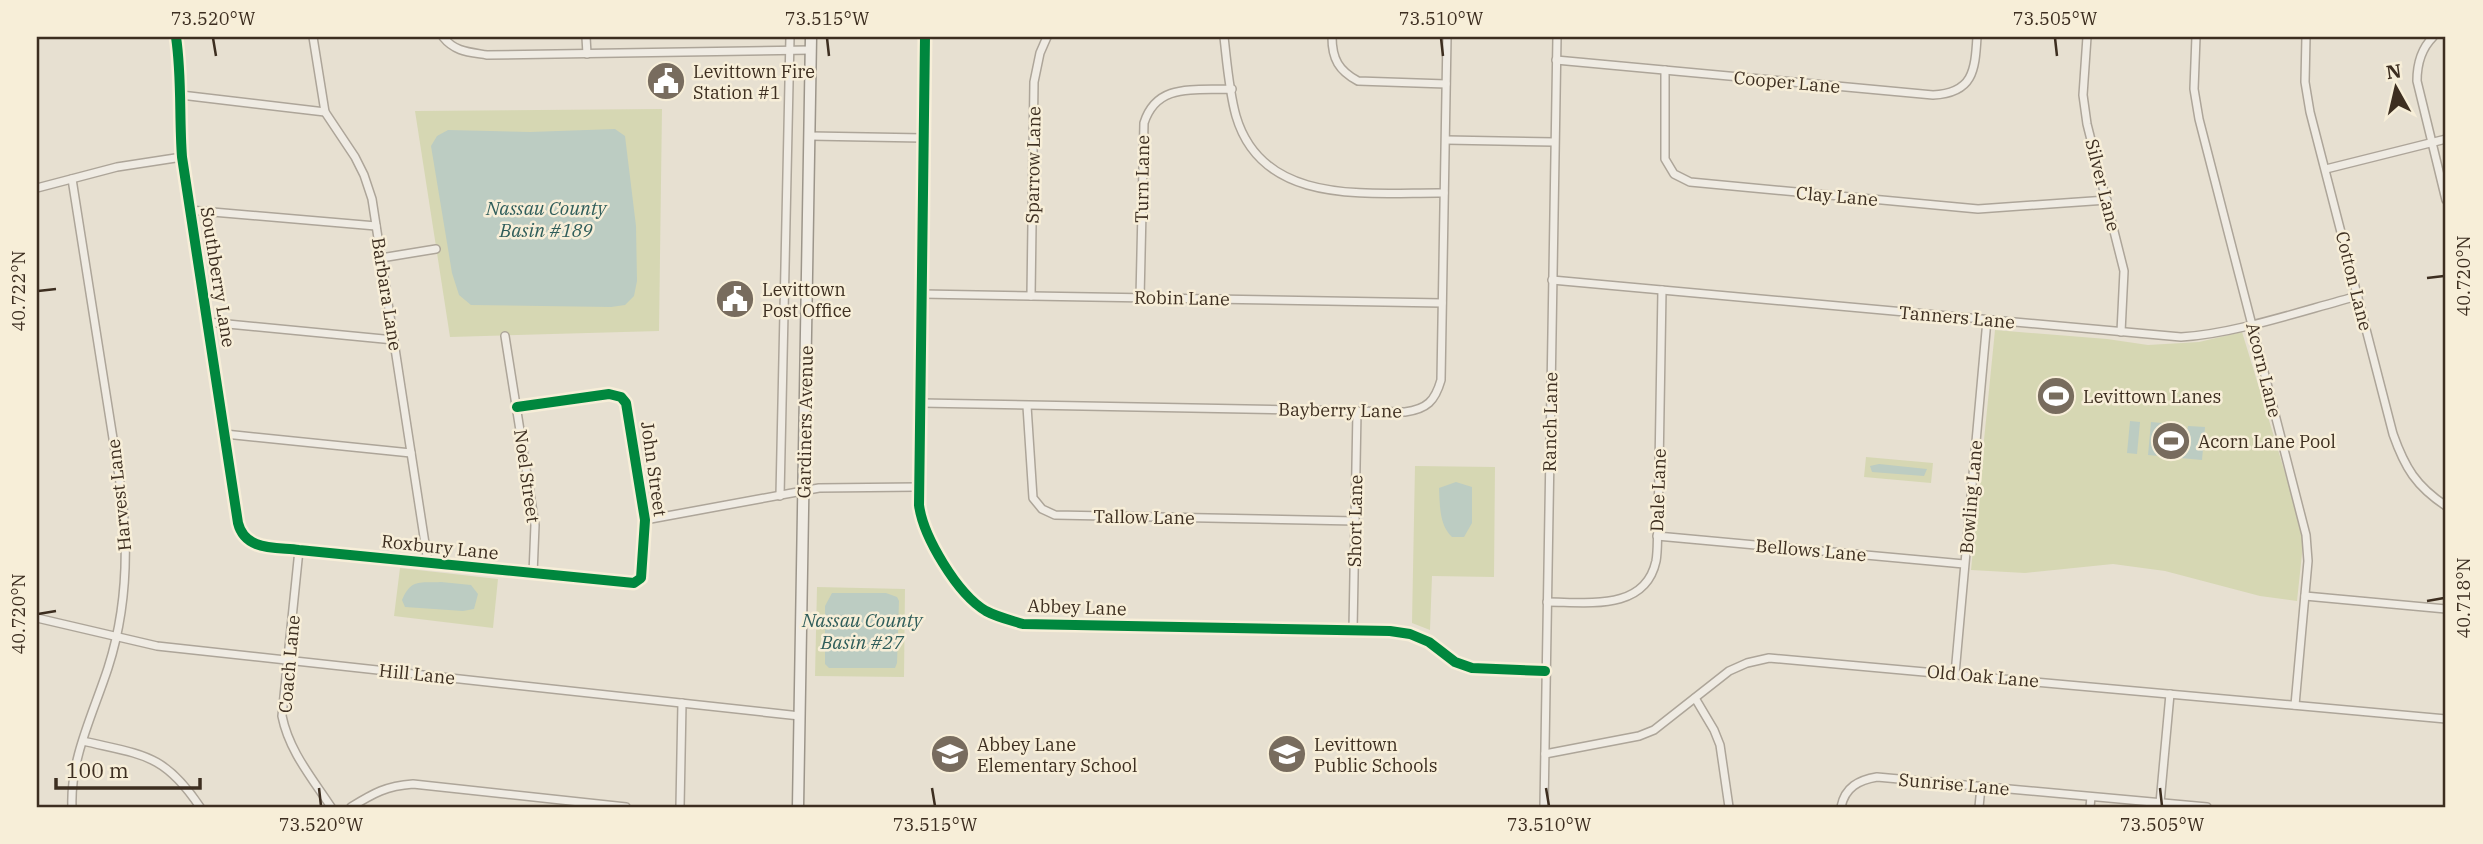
<svg xmlns="http://www.w3.org/2000/svg" width="2483" height="844" font-family="'IBM Plex Serif',serif">
	<style>
		.green { fill: #d6d7b3 }
		.water { fill: #bcccc2 }
		.lines { fill: none; stroke-linecap: round; stroke-linejoin: round }
		.street-casing { stroke: #ada599; stroke-width: 10 }
		.secondary-casing { stroke: #9c958a; stroke-width: 13 }
		.street { stroke: #efebe3; stroke-width: 7 }
		.secondary { stroke: #efebe3; stroke-width: 10 }
		.cycleway-casing { stroke: #f7eed8; stroke-width: 15 }
		.cycleway { stroke: #00873e; stroke-width: 10 }
		.ticks { fill: none; stroke: #3d2e20; stroke-width: 2.5 }
		.labels { text-anchor: middle; dominant-baseline: central; stroke-width: 5; stroke-linejoin: round; paint-order: stroke }
		.poi-label { font-size: 18px; fill: #3d2e20; stroke: #f7eed8; text-anchor: start }
		.street-label { font-size: 18px; fill: #3d2e20; stroke: #f7eed8 }
		.water-label { font-size: 19px; font-style: italic; fill: #2f5d5a; stroke: #f7eed8 }
		.neatline { fill: none; stroke: #3d2e20; stroke-width: 2.5 }
		.ticks-label { font-size: 18px; text-anchor: middle; fill: #3d2e20 }
	</style>
	<rect width="100%" height="100%" fill="#e7e0d1"/>
	<g class="green">
		<polygon points="662,109 659,331 450,337 415,111"/>
		<polygon points="1995,330 2107,339 2148,345 2199,342 2242,332 2304,535 2297,601 2260,596 2165,571 2113,564 2025,573 1971,570"/>
		<polygon points="1866,457 1933,463 1931,483 1864,477"/>
		<polygon points="1415,466 1495,467 1494,577 1432,576 1430,630 1412,623"/>
		<polygon points="400,568 498,579 493,628 394,616"/>
		<polygon points="817,587 905,589 904,677 815,676"/>
	</g>
	<g class="water">
		<polygon points="615,129 625,136 636,226 637,281 634,296 625,305 611,307 471,305 459,295 452,273 431,146 437,136 448,130 530,132"/>
		<polygon points="2130,421 2140,422 2137,454 2127,453"/>
		<polygon points="2151,422 2184,425 2183,431 2187,431 2188,426 2205,427 2202,460 2148,455"/>
		<polygon points="1879,464 1927,469 1924,476 1872,472 1870,466"/>
		<path d="M1456 482 1472 487V523L1464 537H1452C1439 525 1440 505 1439 488Z"/>
		<path d="M441 582 471 585 478 594 474 609 463 611 405 607 402 600C411 578 421 583 441 582Z"/>
		<polygon points="832,593 886,593 897,597 899,601 897,663 895,668 829,668 825,664 825,606"/>
	</g>
	<g class="lines">
		<g class="street-casing">
			<g id="street">
				<path d="M176 37C182 77 179 117 182 157L238 523C245 551 275 547 299 550L634 583 641 578 645 520 626 403 621 397 609 394 517 407"/>
				<polyline points="313,37 325,112 355,157 364,175 372,199 428,563"/>
				<path d="M443 37C455 52 469 52 487 55L811 50"/>
				<polyline points="586,37 587,54"/>
				<path d="M925 37 919 505C923 536 957 594 986 611 997 617 1010 620 1023 624L1390 631 1410 634 1429 642 1455 662 1472 668 1545 671"/>
				<path d="M1224 37C1227 63 1229 91 1236 116 1263 208 1371 192 1444 193"/>
				<path d="M1332 37C1332 59 1339 71 1358 81L1446 84"/>
				<polyline points="2087,37 2083,95 2087,124 2124,271 2121,332"/>
				<polyline points="2196,37 2194,89 2199,119 2306,535 2308,561 2295,705"/>
				<path d="M2306 37 2305 82 2310 112 2393 434C2405 468 2416 486 2446 506"/>
				<path d="M2433 37C2421 49 2417 63 2417 81L2446 200"/>
				<path d="M1556 60 1933 95C1973 93 1975 71 1977 37"/>
				<polyline points="1665,70 1665,159 1674,174 1690,182 1978,209 2107,200"/>
				<polyline points="181,95 325,112"/>
				<polyline points="810,136 923,138"/>
				<polyline points="1446,140 1554,142"/>
				<polyline points="2326,169 2446,139"/>
				<polyline points="37,188 117,167 182,157"/>
				<polyline points="189,210 376,226"/>
				<polyline points="381,258 436,249"/>
				<path d="M1552 280 2181 337C2235 334 2304 310 2358 296"/>
				<polyline points="922,294 1442,303"/>
				<polyline points="1031,296 1034,82 1040,53 1047,37"/>
				<path d="M1140 298 1144 123C1157 82 1195 91 1232 89"/>
				<polyline points="207,322 394,340"/>
				<polyline points="505,336 535,525 533,574"/>
				<path d="M921 403 1405 412C1427 409 1435 401 1441 380L1447 37"/>
				<polyline points="1027,406 1033,498 1042,509 1055,515 1355,521"/>
				<polyline points="225,434 411,453"/>
				<polyline points="780,496 790,37"/>
				<polyline points="645,520 819,488 918,487"/>
				<polyline points="1657,536 1964,564"/>
				<path d="M299 550 282 716C289 751 312 778 331 807"/>
				<polyline points="2305,596 2446,609"/>
				<path d="M1547 602C1586 602 1645 612 1656 561 1658 550 1657 538 1658 527L1662 290"/>
				<polyline points="37,618 157,646 800,716"/>
				<polyline points="1353,630 1357,411"/>
				<polyline points="1955,674 1987,320"/>
				<polyline points="1695,698 1714,730 1720,745 1729,807"/>
				<path d="M83 741C142 755 164 753 200 807"/>
				<polyline points="1545,754 1639,736 1654,730 1729,671 1747,663 1769,658 2446,719"/>
				<polyline points="2160,803 2170,694"/>
				<path d="M72 807C70 759 93 714 108 668 127 609 129 550 121 489L72 179"/>
				<path d="M351 807C374 793 386 786 413 784L626 807"/>
				<polyline points="680,807 682,703"/>
				<polyline points="1544,807 1557,37"/>
				<path d="M1841 807C1845 787 1859 780 1877 777L2207 807"/>
				<polyline points="1979,807 1981,787"/>
				<polyline points="2090,807 2091,797"/>
			</g>
		</g>
		<g class="secondary-casing">
			<polyline id="secondary" points="798,807 811,37"/>
		</g>
		<use href="#street" class="street"/>
		<use href="#secondary" class="secondary"/>
		<g class="cycleway-casing">
			<g id="cycleway">
				<path d="M176 37C182 77 179 117 182 157L238 523C245 551 275 547 299 550L634 583 641 578 645 520 626 403 621 397 609 394 517 407"/>
				<path d="M925 37 919 505C923 536 957 594 986 611 997 617 1010 620 1023 624L1390 631 1410 634 1429 642 1455 662 1472 668 1545 671"/>
			</g>
		</g>
		<use href="#cycleway" class="cycleway"/>
	</g>
	<path class="ticks" d="M213 38 216 56M827 38 829 56M1441 38 1443 56M2055 38 2057 56M2427 278 2444 276M38 291 56 289M2427 601 2444 598M38 614 56 611M319 788 321 806M932 788 935 806M1546 788 1549 806M2160 788 2162 806"/>
	<defs>
		<g id="civic-disc" transform="scale(2.0125)"><circle r="9.5" fill="#786c5e" stroke="#f7eed8"/><path d="M-.6-6.5H3V-4.5H.6V-3L4-1V1h2V6H-6V1h2V-1L-.6-3ZM-1.2 2.5V6h2.4V2.5Z" fill="#fff"/></g>
		<g id="stadium-disc" transform="scale(2.0125)"><circle r="9.5" fill="#786c5e" stroke="#f7eed8"/><path d="M0-5a6.5 5 0 1 0 0 10a6.5 5 0 1 0 0-10ZM-3.5-1.8h7v3.6h-7Z" fill="#fff"/></g>
		<g id="school-disc" transform="scale(2.0125)"><circle r="9.5" fill="#786c5e" stroke="#f7eed8"/><path d="M0-5L7-2L0 1L-7-2ZM-4 1L0 2.5L4 1V4Q0 6-4 4Z" fill="#fff"/></g>
	</defs>
	<g fill-rule="evenodd">
		<use href="#civic-disc" x="666" y="81"/>
		<use href="#civic-disc" x="735" y="299"/>
		<use href="#stadium-disc" x="2056" y="396"/>
		<use href="#stadium-disc" x="2171" y="441"/>
		<use href="#school-disc" x="950" y="754"/>
		<use href="#school-disc" x="1287" y="754"/>
	</g>
	<g class="labels">
		<g class="poi-label">
			<text x="693" y="71">Levittown Fire<tspan x="693" dy="21">Station #1</tspan></text>
			<text x="762" y="289">Levittown<tspan x="762" dy="21">Post Office</tspan></text>
			<text x="2083" y="396">Levittown Lanes</text>
			<text x="2198" y="441">Acorn Lane Pool</text>
			<text x="977" y="744">Abbey Lane<tspan x="977" dy="21">Elementary School</tspan></text>
			<text x="1314" y="744">Levittown<tspan x="1314" dy="21">Public Schools</tspan></text>
		</g>
		<g class="street-label">
			<text transform="translate(1787 82) rotate(5)">Cooper Lane</text>
			<text transform="translate(1033 165) rotate(-89)">Sparrow Lane</text>
			<text transform="translate(1142 179) rotate(-89)">Turn Lane</text>
			<text transform="translate(2103 185) rotate(76)">Silver Lane</text>
			<text transform="translate(1837 196) rotate(5)">Clay Lane</text>
			<text transform="translate(218 277) rotate(81)">Southberry Lane</text>
			<text transform="translate(2354 281) rotate(76)">Cotton Lane</text>
			<text transform="translate(387 294) rotate(81)">Barbara Lane</text>
			<text transform="translate(1182 298) rotate(1)">Robin Lane</text>
			<text transform="translate(1957 317) rotate(5)">Tanners Lane</text>
			<text transform="translate(2264 370) rotate(76)">Acorn Lane</text>
			<text transform="translate(1340 410) rotate(1)">Bayberry Lane</text>
			<text transform="translate(805 422) rotate(-89)">Gardiners Avenue</text>
			<text transform="translate(1550 422) rotate(-89)">Ranch Lane</text>
			<text transform="translate(654 469) rotate(82)">John Street</text>
			<text transform="translate(527 476) rotate(82)">Noel Street</text>
			<text transform="translate(1658 490) rotate(-88)">Dale Lane</text>
			<text transform="translate(119 495) rotate(-96)">Harvest Lane</text>
			<text transform="translate(1971 497) rotate(-85)">Bowling Lane</text>
			<text transform="translate(1144 517) rotate(1)">Tallow Lane</text>
			<text transform="translate(1355 521) rotate(-89)">Short Lane</text>
			<text transform="translate(440 547) rotate(6)">Roxbury Lane</text>
			<text transform="translate(1811 550) rotate(5)">Bellows Lane</text>
			<text transform="translate(1077 607) rotate(2)">Abbey Lane</text>
			<text transform="translate(289 664) rotate(-85)">Coach Lane</text>
			<text transform="translate(417 674) rotate(6)">Hill Lane</text>
			<text transform="translate(1983 676) rotate(5)">Old Oak Lane</text>
			<text transform="translate(1954 784) rotate(5)">Sunrise Lane</text>
		</g>
		<g class="water-label">
			<text x="546" y="208">Nassau County<tspan x="546" dy="22">Basin #189</tspan></text>
			<text x="862" y="620">Nassau County<tspan x="862" dy="22">Basin #27</tspan></text>
		</g>
	</g>
	<rect width="2483" height="844" fill="none" stroke="#f7eed8" stroke-width="77"/>
	<g transform="translate(2396 88) rotate(352)" stroke="#f7eed8" stroke-width="5" paint-order="stroke">
	<path d="M0-5L12 26L0 18L-12 26Z" fill="#3d2e20"/>
	<text y="-10" font-size="19" font-weight="bold" text-anchor="middle" fill="#3d2e20">N</text>
	</g>
	<path d="M56 778v10h144v-10" fill="none" stroke="#3d2e20" stroke-width="3.5"/>
	<text x="66" y="778" font-size="21" fill="#3d2e20" stroke="#f7eed8" stroke-width="5" paint-order="stroke">100 m</text>
	<rect x="38" y="38" width="2406" height="768" class="neatline"/>
	<g class="ticks-label">
		<text x="213" y="25">73.520°W</text>
		<text x="827" y="25">73.515°W</text>
		<text x="1441" y="25">73.510°W</text>
		<text x="2055" y="25">73.505°W</text>
		<text transform="translate(2464 276) rotate(-90)" y="6">40.720°N</text>
		<text transform="translate(19 291) rotate(-90)" y="6">40.722°N</text>
		<text transform="translate(2464 598) rotate(-90)" y="6">40.718°N</text>
		<text transform="translate(19 614) rotate(-90)" y="6">40.720°N</text>
		<text x="321" y="831">73.520°W</text>
		<text x="935" y="831">73.515°W</text>
		<text x="1549" y="831">73.510°W</text>
		<text x="2162" y="831">73.505°W</text>
	</g>
</svg>
